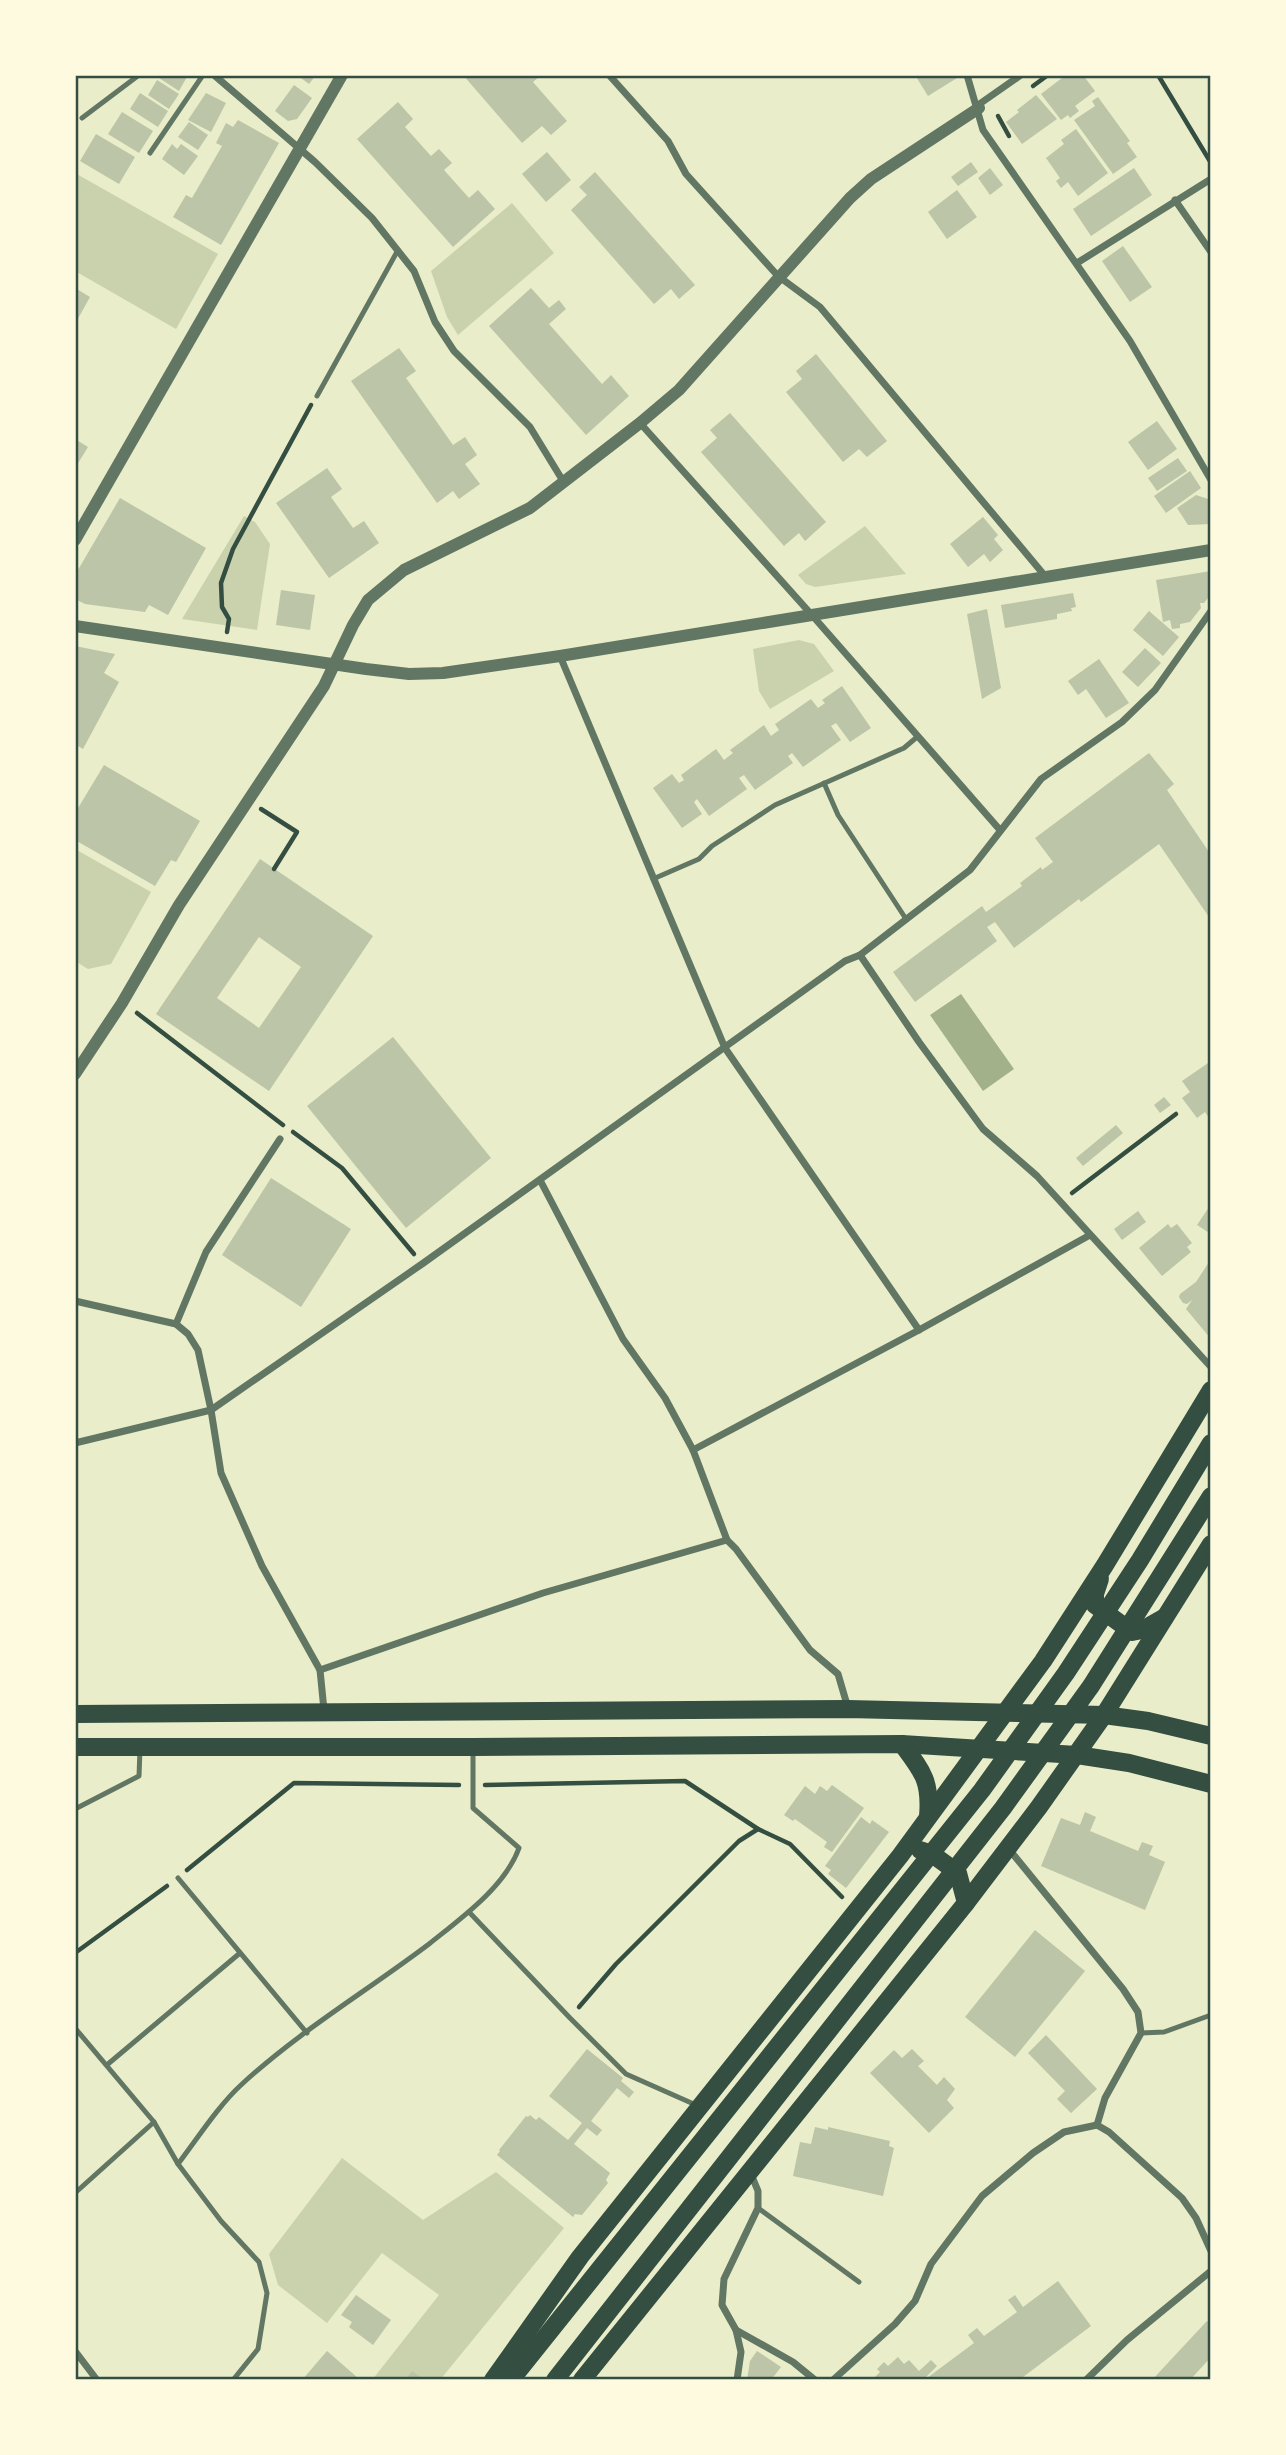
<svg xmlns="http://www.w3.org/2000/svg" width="1286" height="2455" font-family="Karla,sans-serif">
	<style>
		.green { fill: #cad2ad }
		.water { fill: #a3b18a }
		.building { fill: #bcc5a7; fill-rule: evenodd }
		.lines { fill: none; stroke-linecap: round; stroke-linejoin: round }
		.path { stroke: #344e41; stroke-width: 4.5 }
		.service { stroke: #617663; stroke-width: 5 }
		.minor { stroke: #617663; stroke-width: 7 }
		.tertiary { stroke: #617663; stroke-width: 12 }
		.primary { stroke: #344e41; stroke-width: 18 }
		.trunk { stroke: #344e41; stroke-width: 18 }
		.neatline { fill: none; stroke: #344e41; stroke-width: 2.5 }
	</style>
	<rect width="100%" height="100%" fill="#e9edc9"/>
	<g class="green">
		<polygon points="75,173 218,254 176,329 75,271"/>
		<polygon points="512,203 554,253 458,335 447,317 431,271"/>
		<polygon points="244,516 255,522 270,544 257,630 182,619"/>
		<polygon points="865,526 906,574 815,587 806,584 798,575"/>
		<polygon points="799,640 814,644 834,671 770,709 759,691 753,649"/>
		<polygon points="75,849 151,892 111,964 88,969 75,961"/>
		<polygon points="342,2158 423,2220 496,2172 564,2228 440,2380 372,2380 439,2295 382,2253 327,2323 278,2285 269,2254"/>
	</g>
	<polygon class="water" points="961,994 1014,1069 983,1091 930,1015"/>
	<g class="building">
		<polygon points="160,75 188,75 179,91 159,78"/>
		<polygon points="297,75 316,75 309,84"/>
		<polygon points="463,75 541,75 533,82 567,121 551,135 542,126 522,143"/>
		<polygon points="915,75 955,75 957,78 928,96"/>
		<polygon points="1066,75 1083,75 1095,91 1075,106 1079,111 1070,118 1068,115 1061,120 1041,94"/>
		<polygon points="157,80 179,94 169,109 148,95"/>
		<polygon points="294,85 312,98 297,119 288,121 275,111"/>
		<polygon points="140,93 168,111 158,127 130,109"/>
		<polygon points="206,93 226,103 211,132 188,120"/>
		<polygon points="1036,95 1057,119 1022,144 1006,122 1019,112 1017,110"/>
		<polygon points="1098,97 1130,141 1127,143 1137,157 1113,174 1074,120 1095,106 1092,101"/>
		<polygon points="398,102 413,119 405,127 431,156 439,149 452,163 444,170 469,198 478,190 495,209 453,247 357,139"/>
		<polygon points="122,112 153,131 139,153 108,134"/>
		<polygon points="238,120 279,143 221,245 173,217 186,195 192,198 222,146 216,143 226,123 233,127"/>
		<polygon points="189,122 208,135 198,150 178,137"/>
		<polygon points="1076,129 1108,173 1078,196 1068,182 1061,188 1056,181 1060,178 1046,158 1064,144 1061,140"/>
		<polygon points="96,134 135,157 119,184 80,161"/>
		<polygon points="172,144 177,149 181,144 198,156 184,175 162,159"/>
		<polygon points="547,152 571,180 546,202 522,174"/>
		<polygon points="971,162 978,172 958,186 951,177"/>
		<polygon points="990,168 1003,185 990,195 978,178"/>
		<polygon points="1134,168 1152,195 1091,236 1073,209"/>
		<polygon points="595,172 695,285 679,299 671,289 654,304 571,210 587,195 579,187"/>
		<polygon points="957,190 977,217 947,239 928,212"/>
		<polygon points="1123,246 1152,287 1130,302 1102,261"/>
		<polygon points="75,288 90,297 75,324"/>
		<polygon points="531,288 549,308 559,300 566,309 549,324 602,384 611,375 629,396 586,435 489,326"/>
		<polygon points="399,348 416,371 406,378 453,445 465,437 477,455 465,464 480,484 459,499 453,491 437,503 351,381"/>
		<polygon points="816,354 887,441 867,457 859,449 843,462 786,392 802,379 796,371"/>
		<polygon points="730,413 826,522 805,541 799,533 784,546 701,452 717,438 710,430"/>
		<polygon points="1157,421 1177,449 1148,470 1128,442"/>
		<polygon points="75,439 88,447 75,468"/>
		<polygon points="1178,458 1187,471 1157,491 1148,478"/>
		<polygon points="327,468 342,489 331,497 353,528 364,521 379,543 329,578 276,503"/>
		<polygon points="1190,471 1201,488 1166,513 1154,496"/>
		<polygon points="1196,495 1211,500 1211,524 1188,525 1177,508"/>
		<polygon points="120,498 206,548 168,615 149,605 145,612 85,604 75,599 75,575"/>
		<polygon points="983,517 998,535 994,539 1003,550 990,562 984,554 968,567 950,544"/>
		<polygon points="1211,571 1211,594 1204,603 1200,603 1201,608 1190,622 1180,624 1180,628 1172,629 1170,620 1163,622 1156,580"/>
		<polygon points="281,590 315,595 310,630 276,625"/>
		<polygon points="1073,593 1076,607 1071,608 1072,611 1057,614 1057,619 1005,628 1001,605"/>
		<polygon points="987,609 1001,688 982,699 967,614"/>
		<polygon points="1149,611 1179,637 1163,656 1133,630"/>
		<polygon points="75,646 115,654 104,673 119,682 83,749 75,744"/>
		<polygon points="1145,648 1161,663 1138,687 1122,672"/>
		<polygon points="1099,659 1129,703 1106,718 1086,689 1078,695 1068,681"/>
		<polygon points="842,686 871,728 850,742 836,723 831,726 841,740 803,767 792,753 788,756 793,763 755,790 744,775 739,778 747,789 709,816 697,799 694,802 702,814 682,828 653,788 672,774 679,783 684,780 681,775 716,749 724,760 733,753 730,750 764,725 771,736 779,730 775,724 811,699 818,708 825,703 822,700"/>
		<polygon points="1149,753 1174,784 1167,790 1211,855 1211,920 1159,844 1081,902 1079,899 1014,948 995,922 987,927 997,941 915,1002 893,972 982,906 986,912 1022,886 1020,883 1041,867 1042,870 1053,862 1035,838"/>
		<polygon points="104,765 200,821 176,862 171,860 155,886 75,840 75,813"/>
		<path d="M260 859 373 936 269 1091 156 1014ZM259 937 301 967 259 1028 217 998Z"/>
		<polygon points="393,1037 491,1158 406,1228 307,1106"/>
		<polygon points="1211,1061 1211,1121 1205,1112 1197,1118 1182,1098 1190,1092 1182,1081"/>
		<polygon points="1164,1097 1171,1105 1160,1113 1154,1105"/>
		<polygon points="1116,1125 1123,1133 1083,1166 1076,1158"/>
		<polygon points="271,1178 351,1229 301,1307 222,1255"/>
		<polygon points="1211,1204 1211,1234 1197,1225"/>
		<polygon points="1138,1211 1146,1222 1122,1240 1114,1229"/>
		<polygon points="1168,1224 1171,1228 1177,1224 1192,1243 1187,1247 1191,1252 1162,1276 1139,1248"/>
		<polygon points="1211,1259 1211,1339 1186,1309 1192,1300 1187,1304 1183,1303 1179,1297 1180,1294 1196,1282"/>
		<polygon points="832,1785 864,1808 832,1852 824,1847 827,1842 795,1819 793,1821 784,1815 805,1786 815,1794 820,1786 827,1791"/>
		<polygon points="1085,1812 1096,1817 1090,1831 1138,1851 1142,1842 1153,1846 1149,1855 1165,1862 1145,1910 1041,1866 1061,1818 1080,1825"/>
		<polygon points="861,1817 870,1824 872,1820 889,1832 846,1888 828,1874 831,1870 825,1866"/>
		<polygon points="1035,1930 1085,1971 1015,2057 965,2017"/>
		<polygon points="1046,2035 1097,2089 1071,2113 1057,2099 1065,2091 1028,2053"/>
		<polygon points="587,2049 623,2078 621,2081 634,2092 629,2098 617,2088 591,2121 602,2130 597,2136 587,2128 574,2144 610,2173 606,2180 608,2183 582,2215 575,2214 573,2217 497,2155 500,2151 499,2150 526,2116 528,2117 530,2115 536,2120 539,2117 568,2140 582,2123 549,2096"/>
		<polygon points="912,2049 924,2061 918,2066 937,2085 944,2077 955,2089 947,2100 954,2108 929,2133 870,2073 894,2050 902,2058"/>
		<polygon points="815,2127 828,2130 828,2127 890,2141 889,2146 894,2148 883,2196 793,2176 800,2142 811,2144"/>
		<polygon points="1058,2281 1091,2326 1019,2380 872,2380 880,2372 877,2369 884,2362 888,2366 898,2357 904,2364 909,2360 919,2371 931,2360 937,2366 926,2377 927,2378 974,2343 968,2335 977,2328 984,2336 1017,2312 1008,2300 1015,2295 1023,2307"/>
		<polygon points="356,2295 391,2320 373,2345 349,2327 352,2322 341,2315"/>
		<polygon points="1207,2321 1211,2324 1211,2357 1190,2380 1152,2380"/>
		<polygon points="327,2351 358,2378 357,2380 302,2380"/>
		<polygon points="757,2351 781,2367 771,2380 747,2380 750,2361"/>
		<polygon points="412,2371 422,2378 421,2380 405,2380"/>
	</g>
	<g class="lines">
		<g class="path">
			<polyline points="1158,75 1211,163"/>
			<polyline points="1033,86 1048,75"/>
			<polyline points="998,116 1009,136"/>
			<polyline points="227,632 229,619 222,607 221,583 233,549 311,405"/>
			<polyline points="261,809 297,832 274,869"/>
			<polyline points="137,1013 283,1125"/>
			<polyline points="293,1132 342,1168 414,1254"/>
			<polyline points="1072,1193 1176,1114"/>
			<polyline points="485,1785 685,1781 758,1829 790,1844 842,1897"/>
			<polyline points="187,1870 294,1783 459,1785"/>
			<polyline points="75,1953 167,1886"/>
			<polyline points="579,2007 616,1964 739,1841 758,1829"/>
		</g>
		<g class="service">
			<polyline points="82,118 139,75"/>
			<polyline points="150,153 203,75"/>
			<polyline points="317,396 398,250"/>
			<polyline points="824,783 838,815 906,919"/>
			<polyline points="653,879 699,859 712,846 775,805 904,748 917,737"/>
			<polyline points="75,1809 139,1776 140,1749"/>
			<polyline points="178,1878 307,2033"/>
			<polyline points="469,1912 570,2018 626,2074 696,2105"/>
			<polyline points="75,2028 154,2122 178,2164 221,2221 259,2262 267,2293 258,2349 233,2380"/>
			<polyline points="1141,2033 1164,2032 1211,2015"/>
			<polyline points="108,2064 240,1953"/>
			<path d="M178 2164C197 2139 219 2105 241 2085 298 2032 367 1991 429 1944 460 1919 505 1887 519 1848L473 1808V1750"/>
			<polyline points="75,2193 154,2122"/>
			<polyline points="758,2208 859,2282"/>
		</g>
		<g class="minor">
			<polyline points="214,75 315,162 372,218 414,271 435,322 454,351 530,427 563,481"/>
			<polyline points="609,75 668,141 686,174 778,276 820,307 1045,576"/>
			<polyline points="967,75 983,130 1130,341 1211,480"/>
			<polyline points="978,105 1021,75"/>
			<polyline points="1175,200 1211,252"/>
			<polyline points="1077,263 1211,179"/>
			<polyline points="640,423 811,614 1000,830"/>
			<polyline points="560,656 725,1048 919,1330"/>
			<polyline points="860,955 919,1042 983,1129 1037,1176 1211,1367"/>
			<polyline points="540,1180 623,1339 665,1398 693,1450 727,1540 736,1549 810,1650 838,1674 848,1708"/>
			<polyline points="75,1301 176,1324 188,1334 198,1350 211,1410 221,1473 262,1566 320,1670 324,1710"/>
			<polyline points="176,1324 206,1252 280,1139"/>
			<polyline points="75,1443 211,1410 422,1264 845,961 860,955 970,870 1041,779 1122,722 1155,690 1211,611"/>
			<polyline points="693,1450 919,1330 1090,1235"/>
			<polyline points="320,1670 543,1593 727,1540"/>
			<polyline points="1008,1848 1123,1989 1138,2012 1141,2033 1105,2098 1097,2125 1109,2132 1182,2198 1196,2218 1211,2251"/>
			<polyline points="736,2330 793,2362 815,2380"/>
			<polyline points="75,2351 97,2380"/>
			<polyline points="737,2380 741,2352 736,2330 722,2305 724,2279 758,2208 758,2191 751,2174"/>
			<polyline points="833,2380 895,2324 915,2301 931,2264 982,2196 1033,2153 1064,2132 1097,2125"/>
			<polyline points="1086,2380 1127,2340 1211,2271"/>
		</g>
		<g class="tertiary">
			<polyline points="75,540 342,75"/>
			<polyline points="75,626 366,669 409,674 443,673 560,656 1211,550"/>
			<polyline points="75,1074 122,1003 179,905 324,686 353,625 368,600 404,570 530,508 640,423 679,390 850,198 871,179 979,108"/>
		</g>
		<g class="primary">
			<polyline points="1100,1579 1095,1594 1095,1605 1132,1632 1142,1630 1165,1617"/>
			<path d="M902 1744C923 1772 931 1781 928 1817"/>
			<polyline points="920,1850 932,1854 958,1873 966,1903"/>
			<polyline points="493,2380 580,2257 900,1856 1043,1661 1105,1565 1211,1390"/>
			<polyline points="511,2380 982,1790 1066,1673 1140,1560 1211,1443"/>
			<polyline points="555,2380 1003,1808 1091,1686 1211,1496"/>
			<polyline points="582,2380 966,1903 1039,1807 1104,1715 1211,1544"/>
		</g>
		<g class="trunk">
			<polyline points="75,1714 848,1709 1104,1715 1148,1721 1211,1736"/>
			<polyline points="75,1747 472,1747 902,1744 1077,1755 1129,1763 1211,1784"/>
		</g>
	</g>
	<rect width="1286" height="2455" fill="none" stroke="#fefae0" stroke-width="154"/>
	<rect x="77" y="77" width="1132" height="2301" class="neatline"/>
</svg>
